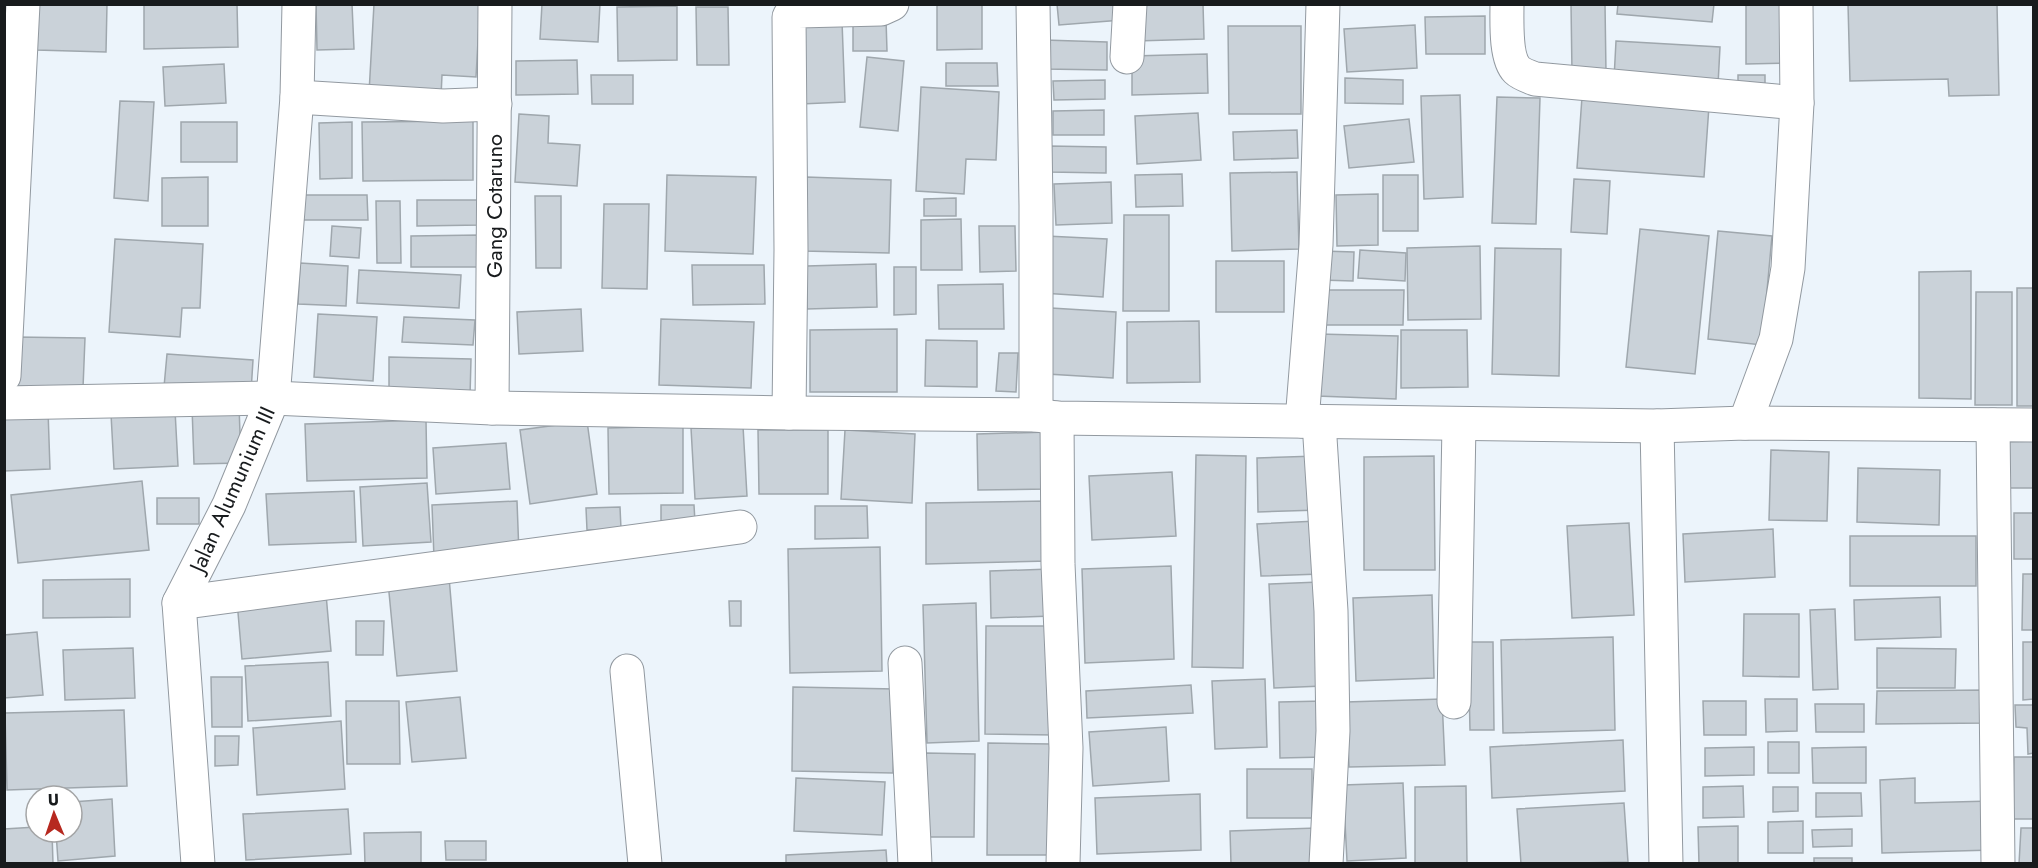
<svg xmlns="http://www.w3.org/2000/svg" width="2038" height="868" font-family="Jost,sans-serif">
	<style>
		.building { fill: #cad2d9; stroke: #9fa7ad; stroke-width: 1.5 }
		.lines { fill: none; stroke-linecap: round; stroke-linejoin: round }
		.minor-casing { stroke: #9299a0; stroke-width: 35 }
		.minor { stroke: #fff; stroke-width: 33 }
		.labels { text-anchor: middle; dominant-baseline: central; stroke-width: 6; stroke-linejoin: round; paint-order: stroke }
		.street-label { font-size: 22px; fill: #181b1d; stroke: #fff }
	</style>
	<rect width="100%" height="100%" fill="#ecf4fb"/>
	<g class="building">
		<polygon points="38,4 107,4 106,52 36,50"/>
		<polygon points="144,4 237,4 238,47 144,49"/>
		<polygon points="316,4 352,4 354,49 317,50"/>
		<polygon points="374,4 480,5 476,77 442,75 441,97 369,93"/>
		<polygon points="542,4 600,4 598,42 540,39"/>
		<polygon points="937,4 982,4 982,49 937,50"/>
		<polygon points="1057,4 1121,4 1122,20 1059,25"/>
		<polygon points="1136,4 1203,4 1204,39 1136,41"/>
		<polygon points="1571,4 1605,4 1606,73 1572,73"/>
		<polygon points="1618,4 1714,4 1712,22 1617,14"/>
		<polygon points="1746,4 1786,4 1786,63 1746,64"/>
		<polygon points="1848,4 1997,4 1999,95 1949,96 1948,79 1850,81"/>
		<polygon points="677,6 677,60 618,61 617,7"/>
		<polygon points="696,7 728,7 729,65 697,65"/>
		<polygon points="1485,16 1485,54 1426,54 1425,17"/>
		<polygon points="886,19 887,51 853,51 853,20"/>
		<polygon points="842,21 845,102 801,104 798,23"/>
		<polygon points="1415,25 1417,68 1347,72 1344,29"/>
		<polygon points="1228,26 1301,26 1301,114 1229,114"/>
		<polygon points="1044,40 1107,42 1107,70 1044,69"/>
		<polygon points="1616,41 1720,47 1718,85 1614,79"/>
		<polygon points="1207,54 1208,93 1132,95 1132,56"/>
		<polygon points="867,57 904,61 898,131 860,127"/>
		<polygon points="577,60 578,94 516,95 516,61"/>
		<polygon points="946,63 997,63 998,86 946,86"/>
		<polygon points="224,64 226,103 165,106 163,67"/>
		<polygon points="591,75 633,75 633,104 592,104"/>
		<polygon points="1738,75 1765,75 1765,92 1738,93"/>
		<polygon points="1345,78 1403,80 1403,104 1345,103"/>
		<polygon points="1105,80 1105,99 1054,100 1053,81"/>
		<polygon points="921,87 999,92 996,160 966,159 964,194 916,191"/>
		<polygon points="1460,95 1463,197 1424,199 1421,96"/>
		<polygon points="1497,97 1540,98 1536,224 1492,223"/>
		<polygon points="1582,97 1709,106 1704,177 1577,168"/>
		<polygon points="120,101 154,102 148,201 114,198"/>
		<polygon points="1104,110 1104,135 1053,135 1053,111"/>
		<polygon points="1198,113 1201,160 1137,164 1135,116"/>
		<polygon points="519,114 549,116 548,143 580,145 577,186 515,182"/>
		<polygon points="1409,119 1414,162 1349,168 1344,126"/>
		<polygon points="473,121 473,180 363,181 362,122"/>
		<rect x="181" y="122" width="56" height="40"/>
		<polygon points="352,122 352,178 320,179 319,123"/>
		<polygon points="1297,130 1298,158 1234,160 1233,132"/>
		<polygon points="1049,146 1106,147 1106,173 1049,172"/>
		<polygon points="1297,172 1299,249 1232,251 1230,173"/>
		<polygon points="1182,174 1183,206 1136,207 1135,175"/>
		<polygon points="667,175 756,177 753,254 665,251"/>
		<rect x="1383" y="175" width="35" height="56"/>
		<polygon points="208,177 208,226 162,226 162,178"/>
		<polygon points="806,177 891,180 889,253 803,251"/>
		<polygon points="1574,179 1610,181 1607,234 1571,232"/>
		<polygon points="1111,182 1112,223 1056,225 1054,184"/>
		<polygon points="1378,194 1378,245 1337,246 1336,195"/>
		<polygon points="302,195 367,195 368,220 302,220"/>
		<polygon points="535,196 561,196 561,268 536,268"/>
		<polygon points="956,198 956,216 924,216 924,199"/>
		<polygon points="417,200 482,200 482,225 417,226"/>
		<polygon points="376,201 400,201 401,263 377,263"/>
		<polygon points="604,204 649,204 647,289 602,288"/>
		<polygon points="1124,215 1169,215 1169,311 1123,311"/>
		<polygon points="961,219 962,270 921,270 921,220"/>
		<polygon points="332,226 361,228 359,258 330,256"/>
		<polygon points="979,226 1015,226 1016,271 980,272"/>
		<polygon points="1640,229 1709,236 1695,374 1626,367"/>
		<polygon points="1718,231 1772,236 1762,345 1708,339"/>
		<polygon points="480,235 481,267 411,267 411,236"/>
		<polygon points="1046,236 1107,239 1103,297 1042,293"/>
		<polygon points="115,239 203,244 200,308 182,308 180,337 109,332"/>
		<polygon points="1480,246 1481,319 1408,320 1407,248"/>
		<polygon points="1495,248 1561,249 1559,376 1492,374"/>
		<polygon points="1360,250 1406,253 1405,281 1358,278"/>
		<polygon points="1322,251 1354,252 1353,281 1321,280"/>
		<rect x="1216" y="261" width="68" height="51"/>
		<polygon points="300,263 348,266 346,306 298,304"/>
		<polygon points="876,264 877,307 807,309 807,266"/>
		<polygon points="692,265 764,265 765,304 693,305"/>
		<polygon points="894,267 916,267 916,314 894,315"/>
		<polygon points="359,270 461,275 459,308 357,303"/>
		<polygon points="1971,271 1971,399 1919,398 1919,272"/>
		<polygon points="1003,284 1004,329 939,329 938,285"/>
		<rect x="2017" y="288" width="17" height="118"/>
		<polygon points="1322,290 1404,290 1403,325 1322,325"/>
		<polygon points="1976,292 2012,292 2012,405 1975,405"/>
		<polygon points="1051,308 1116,312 1113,378 1047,374"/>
		<polygon points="581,309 583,351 519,354 517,312"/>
		<polygon points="318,314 377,317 373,381 314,377"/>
		<polygon points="404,317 475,320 473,345 402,342"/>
		<polygon points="661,319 754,322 751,388 659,385"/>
		<polygon points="1199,321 1200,382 1127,383 1127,322"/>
		<polygon points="897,329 897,392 810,392 810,330"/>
		<polygon points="1401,330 1467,330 1468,387 1401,388"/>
		<polygon points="1318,334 1398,336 1396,399 1317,396"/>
		<polygon points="16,337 85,338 83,388 14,386"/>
		<polygon points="926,340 977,341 977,387 925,386"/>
		<polygon points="999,353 1018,353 1016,392 996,391"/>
		<polygon points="167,354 253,360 251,392 164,387"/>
		<polygon points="389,357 471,359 470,396 389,394"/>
		<polygon points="239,405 241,463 194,464 192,407"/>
		<polygon points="48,410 50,469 4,471 4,412"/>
		<polygon points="175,410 178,466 114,469 111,414"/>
		<polygon points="426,420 427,478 307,481 305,424"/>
		<polygon points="587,421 597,494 530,504 520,430"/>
		<polygon points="683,426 683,493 609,494 608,428"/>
		<polygon points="743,426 747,496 695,499 691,428"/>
		<polygon points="758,430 828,430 828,494 759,494"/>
		<polygon points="845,430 915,434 912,503 841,499"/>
		<polygon points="1048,432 1049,489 978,490 977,434"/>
		<polygon points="2034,441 2034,488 2004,488 2002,442"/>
		<polygon points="506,443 510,489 436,494 433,448"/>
		<polygon points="1771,450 1829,452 1827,521 1769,520"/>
		<polygon points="1196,455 1246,456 1243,668 1192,667"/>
		<polygon points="1317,456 1319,510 1258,512 1257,458"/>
		<polygon points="1434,456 1435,570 1364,570 1364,457"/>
		<polygon points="1858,468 1940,470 1939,525 1857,522"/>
		<polygon points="1172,472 1176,536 1092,540 1089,476"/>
		<polygon points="142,481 149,550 18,563 11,495"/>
		<polygon points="427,483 431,542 363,546 360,487"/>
		<polygon points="354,491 356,542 269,545 266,494"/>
		<rect x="157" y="498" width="42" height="26"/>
		<polygon points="517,501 519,554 434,558 432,505"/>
		<polygon points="1049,501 1049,561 926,564 926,503"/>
		<polygon points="661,505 694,505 695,522 661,522"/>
		<polygon points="815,506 867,506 868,538 815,539"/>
		<polygon points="620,507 621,529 587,530 586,508"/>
		<rect x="2014" y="513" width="20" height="46"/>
		<polygon points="1317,521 1321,574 1261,576 1257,524"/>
		<polygon points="1629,523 1634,615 1572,618 1567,526"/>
		<polygon points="1773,529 1775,577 1685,582 1683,534"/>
		<rect x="1850" y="536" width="126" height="50"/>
		<polygon points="880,547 882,671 790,673 788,549"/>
		<polygon points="1171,566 1174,659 1085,663 1082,569"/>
		<polygon points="1050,569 1052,616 991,618 990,571"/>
		<polygon points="2023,574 2034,574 2034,630 2022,630"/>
		<polygon points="449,577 457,671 397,676 388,582"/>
		<polygon points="130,579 130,617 43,618 43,580"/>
		<polygon points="1319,582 1323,686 1274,688 1269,584"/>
		<polygon points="326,594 331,651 242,659 237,601"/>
		<polygon points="1432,595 1434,678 1356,681 1353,598"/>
		<polygon points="1940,597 1941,637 1855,640 1854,600"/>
		<polygon points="729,601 741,601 741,626 730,626"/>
		<polygon points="976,603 979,741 927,743 923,605"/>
		<polygon points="1835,609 1838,689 1813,690 1810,610"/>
		<polygon points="1744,614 1799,614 1799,677 1743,676"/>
		<polygon points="356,621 384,621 383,655 356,655"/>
		<polygon points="986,626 1055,626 1055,735 985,734"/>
		<polygon points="37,632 43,695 4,698 4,635"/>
		<polygon points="1613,637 1615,730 1503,733 1501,640"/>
		<polygon points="1468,642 1493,642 1494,730 1470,730"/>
		<polygon points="2023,642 2034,642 2034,699 2023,700"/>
		<polygon points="133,648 135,698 65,700 63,650"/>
		<polygon points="1877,648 1956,649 1955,688 1877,688"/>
		<polygon points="328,662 331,716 248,721 245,666"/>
		<polygon points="211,677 242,677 242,727 212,727"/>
		<polygon points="1265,679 1267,747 1215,749 1212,681"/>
		<polygon points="1191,685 1193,713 1087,718 1086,691"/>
		<polygon points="793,687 895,689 893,773 792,771"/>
		<polygon points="1988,690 1989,723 1876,724 1877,691"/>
		<polygon points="460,697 466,758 412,762 406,702"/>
		<polygon points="1442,699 1445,765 1349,767 1346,702"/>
		<polygon points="1765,699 1797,699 1797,731 1766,732"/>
		<polygon points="346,701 399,701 400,764 347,764"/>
		<polygon points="1324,701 1325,757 1280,758 1279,702"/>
		<polygon points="1703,701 1746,701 1746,735 1704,735"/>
		<polygon points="1815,704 1864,704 1864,732 1816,732"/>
		<polygon points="2015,705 2034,705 2034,753 2028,754 2027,728 2016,727"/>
		<polygon points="124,710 127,786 7,790 5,713"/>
		<polygon points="341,721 345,789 257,795 253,728"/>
		<polygon points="1166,727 1169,781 1093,786 1089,732"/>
		<polygon points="215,736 239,736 238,765 215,766"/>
		<polygon points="1623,740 1625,791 1492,798 1490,747"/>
		<rect x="1768" y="742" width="31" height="31"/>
		<polygon points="988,743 1051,744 1050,855 987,855"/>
		<polygon points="1754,747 1754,775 1705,776 1705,748"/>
		<polygon points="1866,747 1866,783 1813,783 1812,748"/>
		<polygon points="926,753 975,754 974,837 925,837"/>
		<polygon points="2014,757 2034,757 2034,819 2013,819"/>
		<rect x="1247" y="769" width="65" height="49"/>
		<polygon points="796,778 885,782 882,835 794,831"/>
		<polygon points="1915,778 1915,803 1991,801 1993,850 1882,853 1880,780"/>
		<polygon points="1403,783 1406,858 1347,861 1343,785"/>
		<polygon points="1466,786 1467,864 1415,864 1415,787"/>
		<polygon points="1743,786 1744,817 1703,818 1703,787"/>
		<polygon points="1773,787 1798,787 1798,811 1773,812"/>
		<polygon points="1816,793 1861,793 1862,816 1816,817"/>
		<polygon points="1200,794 1201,850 1097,854 1095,798"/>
		<polygon points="112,799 115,856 58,861 56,832 72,832 72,802"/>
		<polygon points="1624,803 1628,862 1521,864 1517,809"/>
		<polygon points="348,809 351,854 246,860 243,814"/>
		<polygon points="1803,821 1803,853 1768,853 1768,822"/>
		<polygon points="1738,826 1738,864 1699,864 1698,827"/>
		<polygon points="36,827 36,832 52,832 53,864 4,864 4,829"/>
		<polygon points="1317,828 1318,864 1231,864 1230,831"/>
		<polygon points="2021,828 2034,828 2034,864 2019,864"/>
		<polygon points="1852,829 1852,846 1813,847 1812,830"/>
		<polygon points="421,832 421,864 365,864 364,833"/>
		<polygon points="445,841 486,841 486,860 446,860"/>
		<polygon points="886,850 887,864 786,864 786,855"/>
		<rect x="1814" y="858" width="38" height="6"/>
	</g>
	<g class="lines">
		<g class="minor-casing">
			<g id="minor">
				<polyline points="1033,4 1036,206 1036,415"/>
				<path d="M1507 4C1507 21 1505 58 1517 70 1521 74 1530 77 1535 79L1797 103"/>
				<polyline points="1127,57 1130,4"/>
				<polyline points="297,97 443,106 495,104"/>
				<polyline points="4,376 23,4"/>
				<polyline points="4,403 273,398 492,408 789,413 1036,415 1057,418 1657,426 1745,423 2034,425"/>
				<polyline points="492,408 495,4"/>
				<polyline points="789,413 791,250 789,17 792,12 798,11 881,9 892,4"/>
				<polyline points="1057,418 1058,564 1066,748 1063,864"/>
				<polyline points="1302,421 1316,245 1323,4"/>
				<polyline points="1319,422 1331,611 1333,731 1326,864"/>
				<polyline points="1745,423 1776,339 1788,268 1797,103 1796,4"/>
				<polyline points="1993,425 1998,864"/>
				<polyline points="1657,426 1666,864"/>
				<polyline points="179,603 740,527"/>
				<polyline points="905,663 915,864"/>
				<polyline points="627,671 645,864"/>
				<polyline points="1454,702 1459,424"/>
				<polyline points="198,864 179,603 229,505 273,398 297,97 299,4"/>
			</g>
		</g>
		<use href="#minor" class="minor"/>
	</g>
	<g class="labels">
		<g class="street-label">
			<text transform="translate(494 206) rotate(-90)">Gang Cotaruno</text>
			<text transform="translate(232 489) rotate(-66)">Jalan Alumunium III</text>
		</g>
	</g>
	<rect width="2038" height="868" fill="none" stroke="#181b1d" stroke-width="12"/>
	<g transform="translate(54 814) rotate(358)"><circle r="28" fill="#ffffff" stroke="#a3a4a5" stroke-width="1.5"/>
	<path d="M0-4.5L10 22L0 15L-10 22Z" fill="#b6281f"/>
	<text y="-9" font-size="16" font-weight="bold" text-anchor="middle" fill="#181b1d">U</text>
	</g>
</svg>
